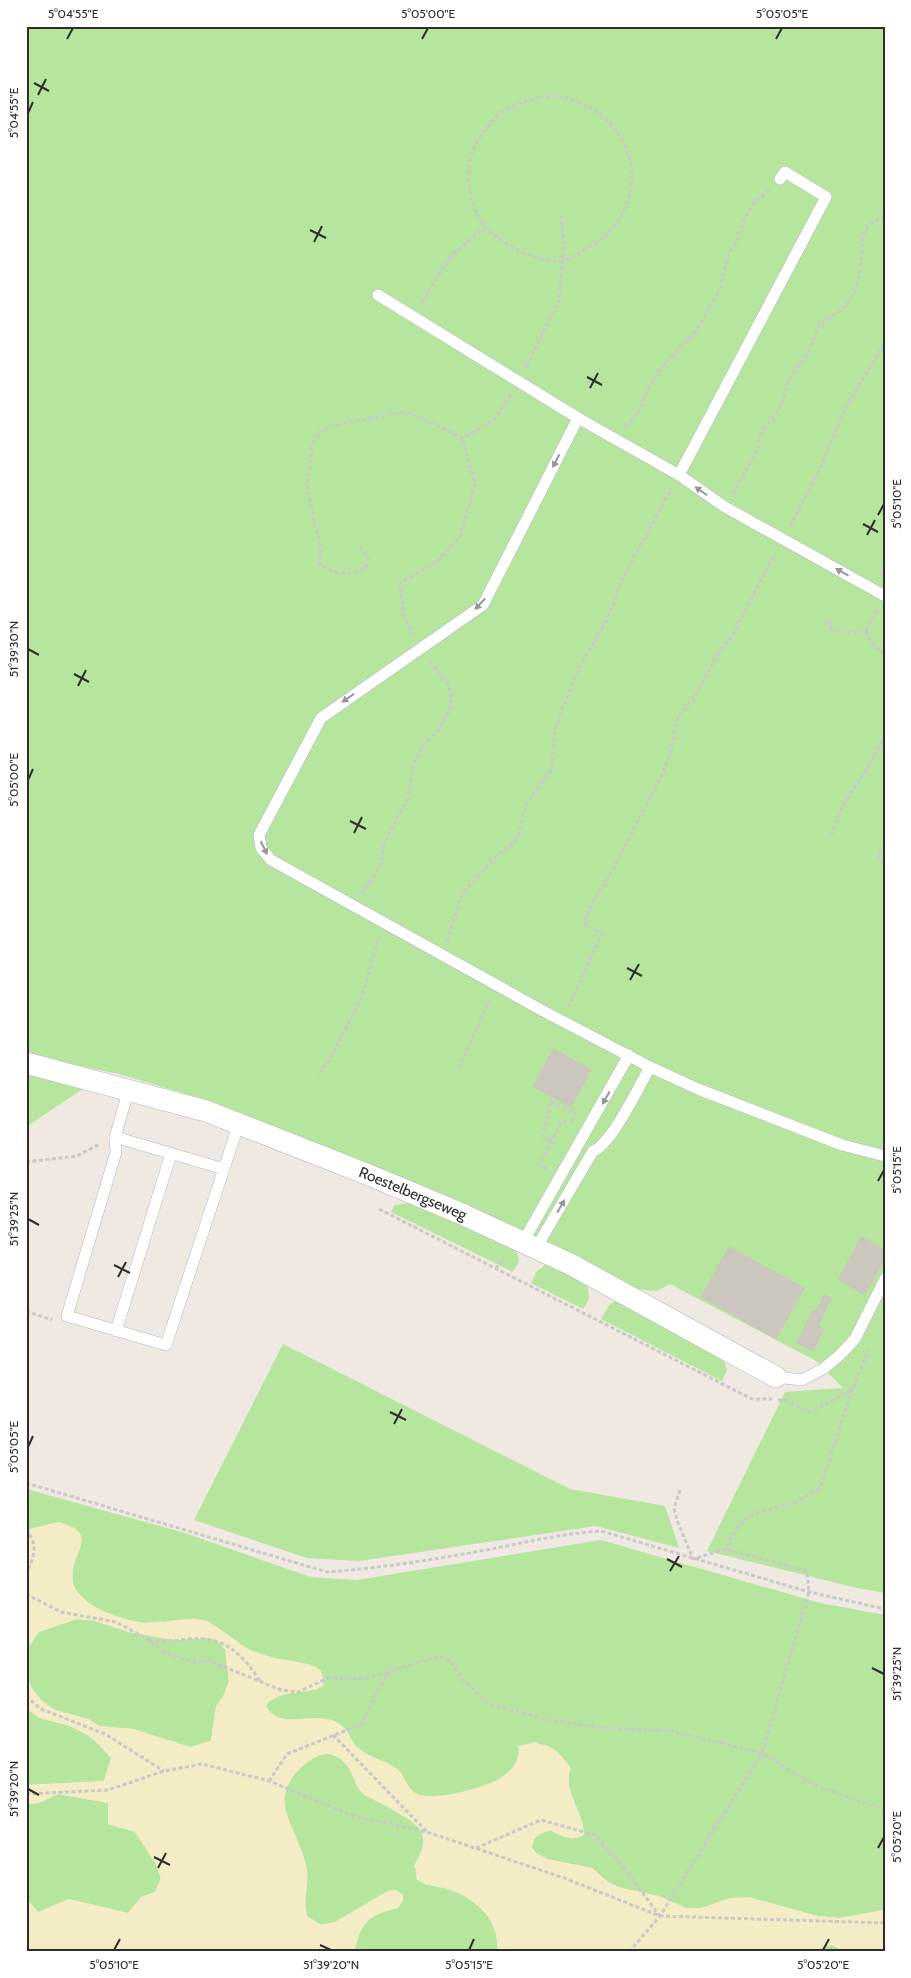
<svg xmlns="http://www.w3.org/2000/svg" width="911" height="1978" font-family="Cabin,sans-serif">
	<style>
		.green { fill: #b6e59e }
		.sand { fill: #f3ecc5 }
		.building { fill: #cbc7bf; stroke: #cbc5ba }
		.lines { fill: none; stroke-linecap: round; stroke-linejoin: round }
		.lane-casing { stroke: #b4b7c1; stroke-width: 12 }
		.street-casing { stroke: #b4b7c1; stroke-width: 22 }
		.path { stroke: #c9c9c9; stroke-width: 3; stroke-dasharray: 4 2.5; stroke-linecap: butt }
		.lane { stroke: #fff; stroke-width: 11 }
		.street { stroke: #fff; stroke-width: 21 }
		.oneway { fill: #969696 }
		.ticks { fill: none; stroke: #2e2e2e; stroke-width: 2 }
		.labels { text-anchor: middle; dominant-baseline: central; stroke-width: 5; stroke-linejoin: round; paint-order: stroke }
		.street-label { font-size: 15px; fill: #2e2e2e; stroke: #fff }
		.neatline { fill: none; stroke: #2e2e2e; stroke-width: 2 }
		.ticks-label { font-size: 12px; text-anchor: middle; fill: #2e2e2e }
	</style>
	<rect width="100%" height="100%" fill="#efe9e1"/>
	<g class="green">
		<polygon points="26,26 885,26 885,1593 857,1588 707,1551 785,1392 843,1388 816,1361 670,1284 657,1291 634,1289 305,1139 196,1097 119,1074 26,1055"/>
		<polygon points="26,1067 87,1086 26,1127"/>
		<polygon points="409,1203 516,1248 519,1262 513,1272 391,1212 395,1205"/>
		<polygon points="549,1262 587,1282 589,1299 583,1309 531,1283 537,1271"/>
		<polygon points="619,1299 723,1357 727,1370 722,1381 601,1319 609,1305"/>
		<polygon points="283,1344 570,1489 665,1506 679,1548 596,1526 359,1561 307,1558 194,1520"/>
		<path d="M26 1489 185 1533 310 1577 357 1580 601 1540 820 1603 885 1615V1910L840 1918 818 1916 730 1898 701 1908H686L659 1896 621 1888 608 1882 592 1868 547 1859 536 1853 532 1848C534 1835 539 1834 550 1830 562 1836 571 1842 584 1835 584 1811 564 1794 570 1769L536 1742 519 1746C520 1761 512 1771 499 1779 484 1788 430 1803 415 1793 406 1787 405 1775 397 1769 385 1760 369 1758 357 1747 348 1738 350 1729 336 1722 312 1711 278 1731 266 1706 274 1692 303 1692 318 1689L304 1664C254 1657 213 1632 165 1622 156 1620 146 1624 138 1622 123 1619 88 1608 79 1596 68 1580 73 1565 80 1549L59 1522 26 1530Z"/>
		<polygon points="77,1619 95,1621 129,1632 194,1639 207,1638 216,1640 225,1649 229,1681 223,1697 216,1706 211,1741 190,1747 133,1729 99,1726 88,1719 55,1710 42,1701 32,1689 26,1672 26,1650 39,1632"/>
		<path d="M26 1708C44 1722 51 1719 70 1726 88 1733 99 1744 111 1758L104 1781 26 1785Z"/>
		<path d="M328 1753 341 1759 351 1771 358 1789 418 1825C428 1841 422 1850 414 1866L426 1885C461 1888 502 1911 497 1952H354C362 1921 368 1915 398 1908L395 1890 388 1891 335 1922 321 1925 307 1916 304 1901 306 1888 284 1807C283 1782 302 1757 328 1753Z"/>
		<polygon points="58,1794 108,1803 108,1824 135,1832 156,1864 161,1878 155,1892 141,1897 128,1913 69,1899 38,1912 26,1898 26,1804 39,1803"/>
		<polygon points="832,1945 845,1952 818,1952 823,1947"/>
	</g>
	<path class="sand" d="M59 1522C67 1525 78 1527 81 1536 84 1547 74 1558 72 1568 65 1601 114 1618 139 1622 160 1626 182 1615 203 1620 219 1624 241 1649 262 1655 275 1660 311 1661 320 1670 323 1674 323 1679 324 1685 308 1697 276 1687 266 1706 278 1731 312 1711 336 1722 350 1729 348 1738 357 1747 368 1758 385 1760 397 1769 405 1775 406 1787 415 1793 430 1803 484 1788 499 1779 511 1771 522 1761 518 1746 545 1739 555 1746 571 1768 559 1786 584 1814 584 1835 571 1842 562 1836 550 1830 539 1834 534 1835 532 1848L536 1853 547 1859 592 1868 608 1882 621 1888 659 1896 686 1908H702L730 1898 749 1897 818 1916 840 1918 885 1910V1952H845L832 1945 823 1947 818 1952H497C501 1919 473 1896 444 1887 434 1885 426 1885 417 1880 412 1858 421 1862 424 1844 429 1822 381 1804 364 1795 354 1785 352 1766 339 1758 327 1751 319 1754 308 1762 259 1799 301 1827 307 1871 309 1887 303 1898 307 1916L321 1925 335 1922 388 1891 396 1890 403 1895V1901L398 1908C368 1915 362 1921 354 1952H26V1898L38 1912 69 1899 128 1913 141 1897 155 1892 161 1878 156 1864 135 1832 108 1824V1803L59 1794 39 1803 26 1804V1785L104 1781 111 1758 95 1739 70 1726 39 1718 26 1708V1672L32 1689 42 1701 55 1710 88 1719 99 1726 133 1729 190 1747 211 1741 216 1706 223 1697 229 1681 225 1649 216 1640 207 1638 177 1640 160 1638 129 1632 95 1621 77 1619 39 1632 26 1650V1530Z"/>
	<g class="building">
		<polygon points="554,1049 591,1070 571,1107 533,1086"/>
		<polygon points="862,1237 885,1250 885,1259 864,1295 838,1279"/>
		<polygon points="729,1247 804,1288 776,1339 701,1297"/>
		<polygon points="824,1295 831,1298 818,1326 824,1329 813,1351 797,1343 813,1310 816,1312"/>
	</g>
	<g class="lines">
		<g class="lane-casing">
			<g id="lane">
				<polyline points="378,295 578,418 679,475 725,507 885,596"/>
				<polyline points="578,418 483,605 321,718 259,835 261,848 271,860 545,1012 650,1067 698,1089 842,1145 885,1156"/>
				<polyline points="679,475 826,197 785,172 780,179"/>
				<polyline points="129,1089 115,1137 116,1152 67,1316 166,1345 239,1123"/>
				<polyline points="115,1137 224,1169"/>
				<polyline points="523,1242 629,1055"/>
				<path d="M536 1248 593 1151C612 1144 639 1086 650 1067"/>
				<polyline points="116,1331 171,1154"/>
				<polyline points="776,1377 802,1380 823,1369 840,1355 855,1339 885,1279"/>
			</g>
		</g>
		<g class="street-casing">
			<g id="street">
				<path id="s1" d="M26 1063 206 1111 364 1173 462 1214 570 1264 776 1377"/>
			</g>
		</g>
		<g class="path">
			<path d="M539 97C547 97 557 95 565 97 574 99 585 105 593 110 649 145 643 221 584 250 577 254 567 261 560 261 535 262 514 249 494 235 472 220 464 183 471 157 474 144 486 127 495 118 506 106 524 102 539 97Z"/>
			<polyline points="421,303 451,256 484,228"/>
			<polyline points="526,367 559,301 564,244 561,215"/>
			<polyline points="626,428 642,406 646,392 662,367 697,330 720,289 729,252 736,243 743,222 753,204 769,190"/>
			<polyline points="733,494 758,449 761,433 779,411 791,376 808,353 820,324 844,307 854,293 859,279 863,237 868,225 885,215"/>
			<polyline points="790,526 817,475 847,405 885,343"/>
			<path d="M360 547 368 559 366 568C349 575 334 576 319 563L321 550 307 488 312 445 319 432 333 425 404 412 422 418 462 438 494 420 511 394"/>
			<polyline points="880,575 885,567"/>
			<path d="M829 620 828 625C838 635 852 632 866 631L877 610"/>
			<polyline points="866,631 872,644 885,655"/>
			<polyline points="413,635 404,617 400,583 436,562 460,537 475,484 462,438"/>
			<polyline points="831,835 844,803 867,769 885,735"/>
			<polyline points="885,843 879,852 879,858 885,865"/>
			<polyline points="362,894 381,863 384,843 408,798 414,762 424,744 439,730 449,711 452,697 449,685 430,661"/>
			<polyline points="447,941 462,894 494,858 513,844 519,833 526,805 551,770 555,730 578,669 606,622 622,580 671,489"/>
			<polyline points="568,1007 602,934 584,923 593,902 605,884 662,775 671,751 677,718 693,699 721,649 731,638 775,553"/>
			<polyline points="459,1068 490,999"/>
			<polyline points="319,1074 332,1055 361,999 379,937"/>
			<polyline points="552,1096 543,1136 557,1145"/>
			<polyline points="551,1101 577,1114"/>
			<polyline points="26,1162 77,1156 100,1144"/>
			<polyline points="547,1169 539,1165 561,1123 573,1120"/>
			<polyline points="379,1209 752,1399 772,1399"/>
			<polyline points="496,1269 503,1257"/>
			<polyline points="26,1311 52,1320"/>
			<polyline points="778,1400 784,1400 810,1412 852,1390"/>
			<path d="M26 1483 327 1572C382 1568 437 1559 491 1549 528 1542 564 1533 601 1531L809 1592 885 1609"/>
			<path d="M680 1490 674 1508 677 1520 693 1559 726 1549C745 1507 753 1516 792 1503 802 1500 811 1493 820 1488L852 1390 869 1350"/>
			<path d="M26 1529C38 1544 35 1557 26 1573"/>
			<polyline points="26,1594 61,1612 116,1622 149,1640 165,1653 189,1661 210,1661 281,1690 298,1692 328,1678 365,1679 439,1656 451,1661 460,1677 489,1704 555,1721 603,1728 671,1731 762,1753 814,1785 885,1810"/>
			<path d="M149 1640C163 1642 174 1641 188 1639 224 1636 241 1652 260 1681"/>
			<polyline points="26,1696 41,1709 105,1734 164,1771"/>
			<polyline points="333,1735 427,1832"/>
			<polyline points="269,1781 287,1754 362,1724 378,1689 390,1672"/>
			<polyline points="26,1794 108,1790 164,1771 202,1764 269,1781 353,1816 427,1832 564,1878 660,1916 885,1923"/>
			<polyline points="476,1848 541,1820 595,1835 624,1868 659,1915"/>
			<polyline points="629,1952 660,1916 762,1753 809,1592 807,1571 726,1549"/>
		</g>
		<use href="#lane" class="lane"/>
		<use href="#street" class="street"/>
	</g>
	<defs><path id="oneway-solid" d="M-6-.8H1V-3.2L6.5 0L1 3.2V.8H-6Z" transform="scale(1.25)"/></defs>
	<g class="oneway">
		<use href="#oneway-solid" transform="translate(556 461) rotate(117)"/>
		<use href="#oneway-solid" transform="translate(701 491) rotate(-145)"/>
		<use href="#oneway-solid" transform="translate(842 572) rotate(-151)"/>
		<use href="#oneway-solid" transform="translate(480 604) rotate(133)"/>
		<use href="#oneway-solid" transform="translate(348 698) rotate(145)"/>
		<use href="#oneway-solid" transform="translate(264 848) rotate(64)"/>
		<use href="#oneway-solid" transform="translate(606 1098) rotate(119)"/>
		<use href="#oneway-solid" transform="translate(561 1206) rotate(-60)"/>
	</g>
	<path class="ticks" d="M67 39 73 28M422 39 428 28M776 39 782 28M34 83 49 91M38 95 46 79M28 113 33 102M310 230 326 238M314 242 322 226M587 377 602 385M590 388 598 373M878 515 884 504M863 524 878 532M867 535 875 520M28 649 39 655M74 674 89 682M78 686 86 670M28 780 33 769M350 821 366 829M354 833 362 817M627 968 642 976M630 980 639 964M878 1181 884 1170M28 1219 39 1225M114 1265 130 1273M118 1277 126 1262M390 1412 406 1420M394 1424 402 1409M28 1447 33 1436M667 1559 682 1567M670 1571 679 1556M872 1668 884 1674M28 1789 39 1795M878 1848 884 1837M154 1857 170 1865M158 1868 166 1853M320 1945 331 1950M114 1950 120 1939M469 1950 474 1939M823 1950 829 1939"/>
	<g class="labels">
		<g class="street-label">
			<text stroke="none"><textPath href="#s1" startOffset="409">Roestelbergseweg</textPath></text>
		</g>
	</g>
	<rect width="911" height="1978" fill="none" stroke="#ffffff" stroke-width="55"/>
	<rect x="28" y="28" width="856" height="1922" class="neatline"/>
	<g class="ticks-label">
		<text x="73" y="18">5°04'55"E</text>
		<text x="428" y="18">5°05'00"E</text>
		<text x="782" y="18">5°05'05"E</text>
		<text transform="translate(14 113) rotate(-90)" y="4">5°04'55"E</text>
		<text transform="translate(897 504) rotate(-90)" y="4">5°05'10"E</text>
		<text transform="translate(14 649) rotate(-90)" y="4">51°39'30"N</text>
		<text transform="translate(14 780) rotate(-90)" y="4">5°05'00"E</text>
		<text transform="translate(897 1170) rotate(-90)" y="4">5°05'15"E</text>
		<text transform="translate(14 1219) rotate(-90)" y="4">51°39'25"N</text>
		<text transform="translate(14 1447) rotate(-90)" y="4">5°05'05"E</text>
		<text transform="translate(897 1674) rotate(-90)" y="4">51°39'25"N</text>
		<text transform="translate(14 1789) rotate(-90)" y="4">51°39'20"N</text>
		<text transform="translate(897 1837) rotate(-90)" y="4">5°05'20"E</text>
		<text x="114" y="1969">5°05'10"E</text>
		<text x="331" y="1969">51°39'20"N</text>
		<text x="469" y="1969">5°05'15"E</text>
		<text x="823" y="1969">5°05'20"E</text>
	</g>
</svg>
